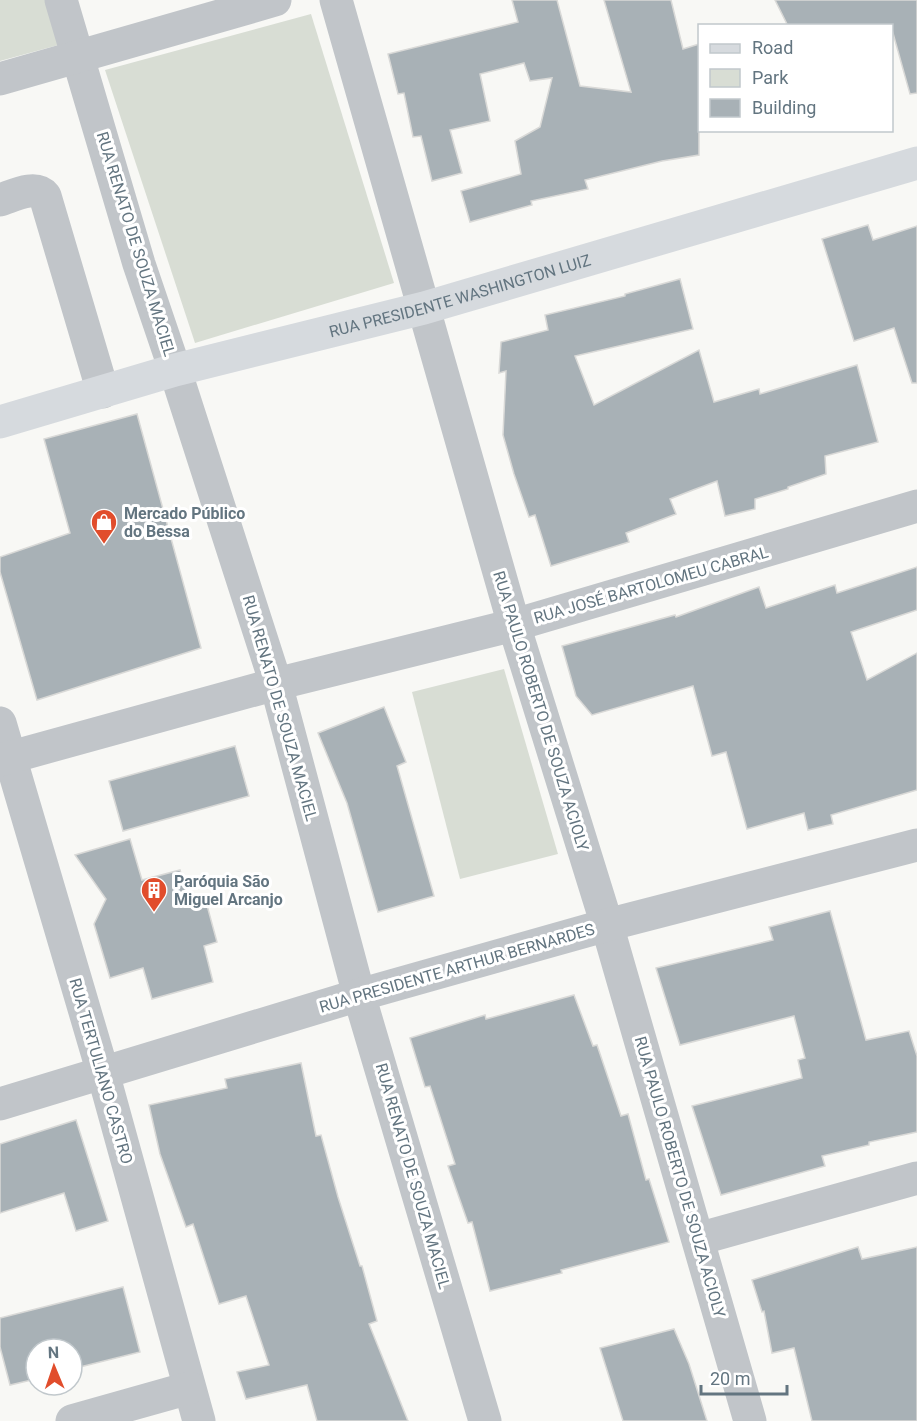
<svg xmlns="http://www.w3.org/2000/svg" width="917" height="1421" font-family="Roboto,sans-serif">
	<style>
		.green { fill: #d8ddd4 }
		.building { fill: #a8b1b6; stroke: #d9d9d7; stroke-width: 1.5 }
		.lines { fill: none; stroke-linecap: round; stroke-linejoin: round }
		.minor { stroke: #c1c5c9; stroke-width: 33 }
		.major { stroke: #d6dade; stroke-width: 33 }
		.labels { text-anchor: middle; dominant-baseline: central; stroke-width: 6; stroke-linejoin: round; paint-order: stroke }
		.street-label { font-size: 16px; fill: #637580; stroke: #fff }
		.poi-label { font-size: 16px; font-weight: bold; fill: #637580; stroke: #fff; text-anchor: start }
	</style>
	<rect width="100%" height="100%" fill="#f8f8f5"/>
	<g class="green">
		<polygon points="0,0 49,0 62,44 0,61"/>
		<polygon points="311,14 394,283 195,343 105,70"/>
		<polygon points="504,669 558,854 460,879 412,692"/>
	</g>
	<g class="building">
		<polygon points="512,0 557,0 580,86 631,92 604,0 671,0 683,49 699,44 699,155 662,161 585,180 588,189 531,201 532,205 470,222 461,191 521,174 515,141 540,127 552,78 530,81 524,63 480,74 490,121 450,130 462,173 432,181 421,136 413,137 404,93 398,94 388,54 518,22"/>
		<polygon points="775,0 917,0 917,93 910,94 891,26 788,26"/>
		<polygon points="868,225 873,240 917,226 917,383 912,383 894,328 854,341 822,239"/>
		<polygon points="680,279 693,329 575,356 594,405 699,350 714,402 759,389 760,394 857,365 878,442 825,456 826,474 788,487 788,489 755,499 755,509 725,516 717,481 693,490 670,499 676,514 626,533 629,542 551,566 535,515 529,517 514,474 503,435 506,371 499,373 501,342 548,330 545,315 625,296 625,294"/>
		<polygon points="137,414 201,648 37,700 0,572 0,557 70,533 44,439"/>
		<polygon points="917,567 917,610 851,632 867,680 917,653 917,790 831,815 833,824 808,830 804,813 747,829 726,752 712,756 693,686 592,715 576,696 562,646 675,615 676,617 759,587 766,608 835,585 837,593"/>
		<polygon points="384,707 406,762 397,766 434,896 378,912 347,803 318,733"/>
		<polygon points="235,746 249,796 123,831 109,781"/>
		<polygon points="130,839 142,880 180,870 189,902 205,898 217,942 204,946 213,982 152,999 143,968 110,978 94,924 106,899 75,855"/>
		<polygon points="830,911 866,1040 909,1031 917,1056 917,1132 869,1142 869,1145 822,1156 825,1166 721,1195 692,1106 802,1078 798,1060 805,1058 794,1016 680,1045 656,968 773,940 769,927"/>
		<polygon points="574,995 593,1046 597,1045 621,1116 628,1114 646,1180 649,1179 669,1242 561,1270 562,1273 490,1291 472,1222 468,1223 448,1166 455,1164 430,1086 425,1087 410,1038 485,1015 486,1019"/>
		<polygon points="301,1063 316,1136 321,1135 338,1197 360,1266 362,1266 377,1321 369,1324 408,1421 317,1421 307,1385 246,1399 237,1372 269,1365 246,1296 219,1304 193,1224 186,1227 160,1154 149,1105 227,1088 225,1079"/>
		<polygon points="76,1120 108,1221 76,1231 64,1193 0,1213 0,1144"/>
		<polygon points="858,1247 862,1259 917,1247 917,1421 812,1421 794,1348 772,1353 764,1311 762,1312 752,1280"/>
		<polygon points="123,1287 140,1352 72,1369 72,1349 36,1349 36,1379 10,1385 0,1347 0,1318"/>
		<polygon points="674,1329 689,1364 707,1421 623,1421 600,1348"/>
	</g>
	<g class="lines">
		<g class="minor">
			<polyline points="61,0 139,264 175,370 276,684 359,995 485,1421"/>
			<polyline points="336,0 514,625 607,925 750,1421"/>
			<polyline points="0,79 275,0"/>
			<path d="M0 200C13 196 35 184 45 196L103 392"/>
			<polyline points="0,723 103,1073 199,1421"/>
			<polyline points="0,760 276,684 514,625 917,506"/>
			<polyline points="0,1104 359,995 607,925 917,845"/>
			<polyline points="698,1239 917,1178"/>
			<polyline points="72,1421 189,1388"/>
		</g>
		<path class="major" id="s1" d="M0 422 175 370 424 308 917 163"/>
	</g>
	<defs>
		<g id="shop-pin" transform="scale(1.35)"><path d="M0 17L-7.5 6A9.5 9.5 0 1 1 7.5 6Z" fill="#e14d2c" stroke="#fff"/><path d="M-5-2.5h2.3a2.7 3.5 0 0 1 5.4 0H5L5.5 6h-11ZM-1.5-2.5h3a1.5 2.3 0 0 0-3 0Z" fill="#fff"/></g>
		<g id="building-pin" transform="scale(1.35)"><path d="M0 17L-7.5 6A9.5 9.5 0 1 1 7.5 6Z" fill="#e14d2c" stroke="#fff"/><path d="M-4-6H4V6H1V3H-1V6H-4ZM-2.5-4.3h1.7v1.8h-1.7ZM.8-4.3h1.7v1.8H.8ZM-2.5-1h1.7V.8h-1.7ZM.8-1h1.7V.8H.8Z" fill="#fff"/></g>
	</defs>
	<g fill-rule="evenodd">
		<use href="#shop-pin" x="104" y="522"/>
		<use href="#building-pin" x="154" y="890"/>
	</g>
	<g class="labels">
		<g class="street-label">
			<text transform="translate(136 244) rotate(73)">RUA RENATO DE SOUZA MACIEL</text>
			<text stroke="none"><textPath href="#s1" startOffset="477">RUA PRESIDENTE WASHINGTON LUIZ</textPath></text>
			<text transform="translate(651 585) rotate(-16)">RUA JOSÉ BARTOLOMEU CABRAL</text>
			<text transform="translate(280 708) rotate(74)">RUA RENATO DE SOUZA MACIEL</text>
			<text transform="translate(541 711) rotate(73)">RUA PAULO ROBERTO DE SOUZA ACIOLY</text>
			<text transform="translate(457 968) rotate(-16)">RUA PRESIDENTE ARTHUR BERNARDES</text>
			<text transform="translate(101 1071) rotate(74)">RUA TERTULIANO CASTRO</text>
			<text transform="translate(413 1176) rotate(74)">RUA RENATO DE SOUZA MACIEL</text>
			<text transform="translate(680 1177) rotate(74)">RUA PAULO ROBERTO DE SOUZA ACIOLY</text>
		</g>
		<g class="poi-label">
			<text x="124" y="513">Mercado Público<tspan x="124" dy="18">do Bessa</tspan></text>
			<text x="174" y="881">Paróquia São<tspan x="174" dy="18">Miguel Arcanjo</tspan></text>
		</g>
	</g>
	<rect x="698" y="24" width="195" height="108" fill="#ffffff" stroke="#c1c8cc" stroke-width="1.5"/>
	<rect x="710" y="44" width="30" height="9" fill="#d6dade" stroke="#c1c8cc" stroke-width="1.5"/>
	<text x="752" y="54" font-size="18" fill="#637580">Road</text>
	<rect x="710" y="69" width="30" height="18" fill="#d8ddd4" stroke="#c1c8cc" stroke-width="1.5"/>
	<text x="752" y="84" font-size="18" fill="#637580">Park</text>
	<rect x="710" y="99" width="30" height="18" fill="#a8b1b6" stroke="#c1c8cc" stroke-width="1.5"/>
	<text x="752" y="114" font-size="18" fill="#637580">Building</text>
	<g transform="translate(54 1367) rotate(358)"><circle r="28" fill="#ffffff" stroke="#c1c8cc" stroke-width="1.5"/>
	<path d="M0-4.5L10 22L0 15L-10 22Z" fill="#e14d2c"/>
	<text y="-9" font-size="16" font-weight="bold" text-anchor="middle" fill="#637580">N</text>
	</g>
	<path d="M701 1385v9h86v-9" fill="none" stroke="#637580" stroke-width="3"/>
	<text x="710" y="1385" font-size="18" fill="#637580" stroke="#ffffff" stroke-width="4.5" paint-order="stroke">20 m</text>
</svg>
